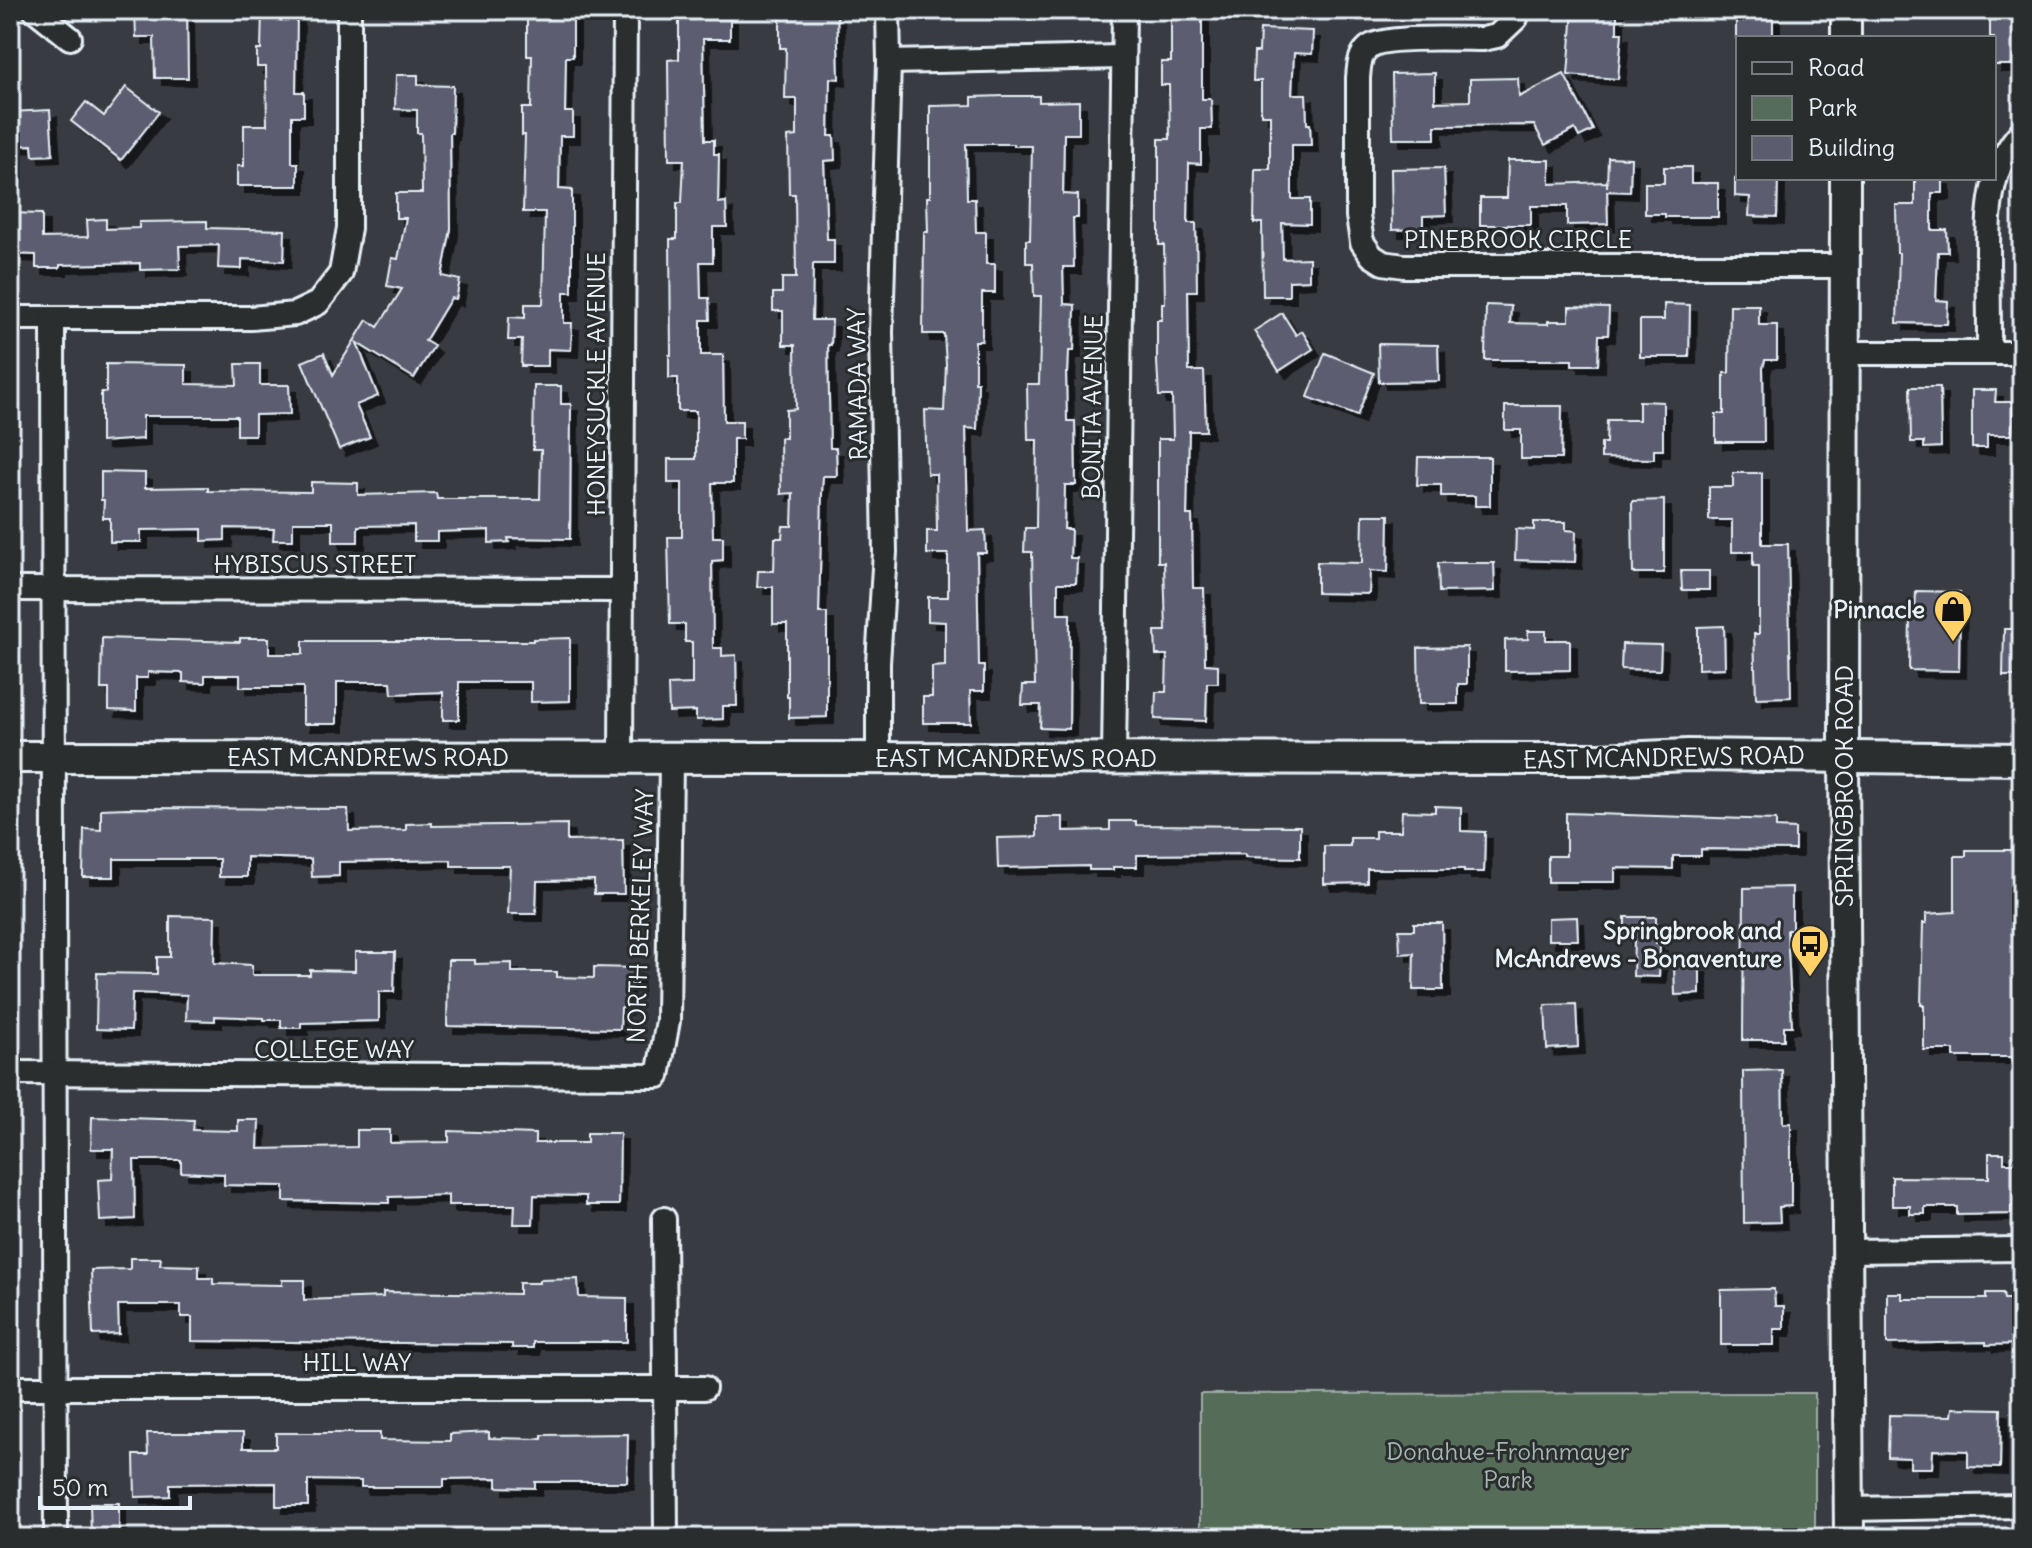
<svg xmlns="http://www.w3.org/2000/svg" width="2032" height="1548" font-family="Delius,sans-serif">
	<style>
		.green { fill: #546c59; stroke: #9eaea8; stroke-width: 2 }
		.building { fill: #5b5d6f; stroke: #e8f1f8; stroke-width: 2; filter: url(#shadow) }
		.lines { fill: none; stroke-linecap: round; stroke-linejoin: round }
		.minor-casing { stroke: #e8f1f8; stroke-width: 28 }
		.tertiary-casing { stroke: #e8f1f8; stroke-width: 34 }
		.secondary-casing { stroke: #e8f1f8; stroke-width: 36 }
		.minor { stroke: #2a2d2e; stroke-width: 22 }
		.tertiary { stroke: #2a2d2e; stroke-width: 28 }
		.secondary { stroke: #2a2d2e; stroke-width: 30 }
		.labels { text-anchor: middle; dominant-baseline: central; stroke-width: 6; stroke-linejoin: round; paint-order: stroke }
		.street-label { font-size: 24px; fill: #e8f1f8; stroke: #2a2d2e }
		.poi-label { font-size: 24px; font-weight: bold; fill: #e8f1f8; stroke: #2a2d2e; text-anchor: end }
		.park-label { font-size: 24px; fill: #a5b5b0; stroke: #2a2d2e }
	</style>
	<defs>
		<filter id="shadow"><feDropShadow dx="7" dy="7" stdDeviation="0" flood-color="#0009"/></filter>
	</defs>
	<rect width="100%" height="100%" fill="#393b42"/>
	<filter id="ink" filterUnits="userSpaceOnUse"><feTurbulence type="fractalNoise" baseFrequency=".0125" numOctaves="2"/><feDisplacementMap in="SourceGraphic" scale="16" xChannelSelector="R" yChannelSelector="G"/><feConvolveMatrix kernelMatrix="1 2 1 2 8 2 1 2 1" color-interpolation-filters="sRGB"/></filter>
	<g filter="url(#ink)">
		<polygon class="green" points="1815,1393 1815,1538 1200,1538 1200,1394"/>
		<g class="building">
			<polygon points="135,10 187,10 188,78 155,78 154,37 136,37"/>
			<polygon points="262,10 297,10 296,92 304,92 304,116 292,116 292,163 298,163 298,186 237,186 237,166 244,166 244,125 267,125 266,67 257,67 257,50 261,50"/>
			<polygon points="527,10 573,10 573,57 566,57 565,112 573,112 573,136 560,136 559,189 572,190 572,292 564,292 564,323 572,323 571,350 548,349 548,366 521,366 522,340 508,340 509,317 525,318 525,304 543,304 545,212 523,212 525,135 522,135 522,108 531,108 532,56 527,56"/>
			<polygon points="687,10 718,10 718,16 730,16 730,39 703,39 705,140 714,140 714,154 719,154 718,203 726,202 727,227 713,227 713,262 700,262 701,298 709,298 710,320 701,320 701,355 723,355 724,421 742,421 742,439 733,439 733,483 712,483 713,537 723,537 723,560 712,561 713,648 722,648 722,656 736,655 737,706 723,706 723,719 696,720 696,711 669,712 668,685 692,684 692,642 685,642 685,624 670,624 668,537 682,537 682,483 668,483 668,459 696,459 696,411 678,411 678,378 669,378 669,355 671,355 670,239 677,239 677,203 682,203 684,160 669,160 668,60 679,59 679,15 687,15"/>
			<polygon points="780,10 837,10 839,79 830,78 829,136 834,136 835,160 824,161 827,239 834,239 834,264 813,264 812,320 832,320 831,345 828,345 830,448 836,448 837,476 823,476 822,493 819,613 827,613 827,717 789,718 789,697 787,697 787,624 773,624 773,587 757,587 758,571 774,571 775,538 782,538 783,526 792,526 793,493 781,494 780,438 786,438 786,410 796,409 795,345 783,345 783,311 773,311 773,293 782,293 782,278 796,278 795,194 789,194 788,137 797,136 797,99 785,99 786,48 780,48"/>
			<polygon points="1171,10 1202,10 1202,99 1211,99 1212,129 1201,129 1201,164 1189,163 1188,223 1196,223 1197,291 1188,291 1189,371 1204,371 1206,431 1189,431 1187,515 1192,515 1193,588 1204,588 1205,664 1218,665 1218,683 1207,683 1206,721 1155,719 1156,692 1166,692 1167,655 1156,655 1155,631 1166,631 1164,562 1158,562 1158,439 1173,439 1172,396 1159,396 1157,362 1157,320 1162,320 1162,303 1165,303 1164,245 1159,245 1159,139 1170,139 1169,85 1161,85 1161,62 1171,62"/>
			<polygon points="1573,10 1617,10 1617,33 1622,33 1618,79 1568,75"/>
			<polygon points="1744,10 1773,10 1773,38 1736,38 1736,21 1744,21"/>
			<polygon points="1990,14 2022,14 2022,65 1994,65 1994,38 1990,38"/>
			<polygon points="1260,29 1313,31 1312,54 1294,53 1292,94 1306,94 1307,124 1310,124 1311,145 1292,145 1292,199 1310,199 1310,224 1282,223 1283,259 1309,258 1309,280 1289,281 1289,296 1263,296 1262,223 1254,223 1255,169 1270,169 1270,115 1261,115 1261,81 1253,81 1254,52 1259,52"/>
			<polygon points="1435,73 1435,102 1470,101 1470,79 1518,78 1519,97 1564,74 1593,130 1579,137 1575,129 1545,145 1534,125 1435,126 1435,139 1393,139 1392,74"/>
			<polygon points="396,75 418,75 418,85 453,86 452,133 450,133 451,229 442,276 460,280 456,299 451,298 425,341 434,346 414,378 357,343 378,396 356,405 370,437 339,449 302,362 324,353 333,375 367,320 378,327 402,289 387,286 392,258 398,259 406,218 396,218 396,193 422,193 421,133 417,133 417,110 395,109"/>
			<polygon points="126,87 159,112 121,160 71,121 86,102 104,116"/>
			<polygon points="1004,96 1039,96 1039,102 1079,101 1079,134 1064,134 1063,194 1078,195 1078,218 1073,218 1074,267 1063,267 1064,304 1075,305 1074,351 1069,351 1068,373 1066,373 1067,421 1075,421 1076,485 1065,485 1064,529 1071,529 1070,558 1077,558 1076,583 1058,583 1058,614 1070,614 1069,729 1040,728 1041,705 1022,705 1023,685 1035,685 1032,552 1024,552 1025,528 1036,528 1037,440 1028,440 1027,384 1039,384 1041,296 1034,296 1033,263 1026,263 1026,240 1030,240 1032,146 1014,146 1014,144 966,144 967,199 975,199 976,232 986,232 986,264 995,264 995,293 982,293 982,341 975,341 975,382 978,382 977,429 966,428 968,531 985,530 986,553 977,553 979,666 984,666 984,691 970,691 971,723 923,723 923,697 932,697 932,667 945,666 945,622 928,621 928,597 948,597 948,554 927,554 927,531 937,531 936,474 927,474 925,410 944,411 946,364 944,334 923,334 924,232 928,232 927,197 930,197 930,106 972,105 972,97"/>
			<polygon points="50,110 53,155 33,156 32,145 10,146 10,112"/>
			<polygon points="1608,157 1631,158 1630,192 1607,191 1608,224 1567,225 1567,206 1531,206 1531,225 1480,225 1480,198 1507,198 1508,160 1550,160 1550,184 1607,182 1607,187"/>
			<polygon points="1664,167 1691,167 1691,183 1718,183 1718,217 1665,217 1665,214 1645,214 1645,183 1664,183"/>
			<polygon points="1444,168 1446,215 1423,216 1423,229 1392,230 1391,169"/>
			<polygon points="1735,178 1778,178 1777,217 1749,216 1750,197 1735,196"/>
			<polygon points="1915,178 1943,178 1943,193 1932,193 1932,230 1947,230 1948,252 1938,252 1936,300 1948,301 1947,324 1897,323 1899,253 1897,253 1896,205 1915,205"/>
			<polygon points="10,213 42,214 42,238 88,237 87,220 106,219 106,229 139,228 139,222 207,221 207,228 285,230 284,261 242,259 242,269 218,268 219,245 179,246 180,269 140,270 140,263 60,265 60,268 36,268 36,255 10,254"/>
			<polygon points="1664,304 1690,305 1689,357 1640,357 1640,320 1664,320"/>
			<polygon points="1486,305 1511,306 1510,323 1548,324 1548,321 1569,321 1569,307 1609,308 1608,335 1599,335 1598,365 1572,365 1572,360 1485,360"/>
			<polygon points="1730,305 1759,305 1759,325 1777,325 1777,360 1765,360 1763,368 1764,442 1716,442 1716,414 1724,414 1724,373 1729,373"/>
			<polygon points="1282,313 1296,335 1302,331 1313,349 1279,371 1254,331"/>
			<polygon points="1378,344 1438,345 1439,381 1379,382"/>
			<polygon points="1325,353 1374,373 1357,416 1308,397"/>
			<polygon points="106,364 186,365 186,384 237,385 236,364 260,364 260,385 289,385 290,414 255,415 255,435 237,435 237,416 143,416 143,439 101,442 101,392 106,392"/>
			<polygon points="534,386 561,386 561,404 571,404 570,539 508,538 509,542 489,543 489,530 437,532 437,541 414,541 414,525 358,526 358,542 333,542 333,522 293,522 293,540 273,540 274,529 225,528 225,540 202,541 202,529 141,530 141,542 110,542 110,518 103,518 104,500 101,500 101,472 145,473 145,488 208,487 208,491 311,492 311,482 358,483 358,495 436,493 437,499 540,499 541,450 533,450"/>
			<polygon points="1910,387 1940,387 1941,447 1924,448 1924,442 1911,442"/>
			<polygon points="1972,390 1996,390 1995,402 2013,402 2012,435 1987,435 1987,448 1972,448"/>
			<polygon points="1639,401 1663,402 1663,450 1654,450 1654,459 1601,458 1601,443 1606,443 1607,420 1639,420"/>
			<polygon points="1505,406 1562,406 1561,459 1521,459 1521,430 1505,430"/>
			<polygon points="1418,457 1490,457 1490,506 1475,506 1475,496 1441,496 1441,485 1417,485"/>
			<polygon points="1733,473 1762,473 1762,544 1788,544 1791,697 1756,698 1754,634 1759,634 1759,566 1753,566 1753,552 1732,552 1732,520 1709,520 1709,487 1733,487"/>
			<polygon points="1664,500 1664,573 1633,573 1632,501"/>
			<polygon points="1363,515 1389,515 1388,572 1370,571 1369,594 1317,593 1317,562 1362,563"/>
			<polygon points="1534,522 1566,522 1566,530 1576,531 1575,562 1515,560 1516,529 1534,530"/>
			<polygon points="1438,563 1494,563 1495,591 1439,592"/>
			<polygon points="1681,571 1709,571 1709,590 1682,590"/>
			<polygon points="1916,591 1960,592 1959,671 1909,670 1910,617 1915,617"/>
			<polygon points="1724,626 1725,668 1698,669 1698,627"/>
			<polygon points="2004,629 2022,629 2022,676 2003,676"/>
			<polygon points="1528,631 1546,631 1546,640 1570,640 1570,670 1505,671 1505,640 1528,639"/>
			<polygon points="102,638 240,642 240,638 269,638 269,654 303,654 303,641 533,641 533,639 570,638 570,701 531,702 531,682 459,682 459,720 443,720 443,692 392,694 391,682 337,682 337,724 303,724 303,687 240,687 240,675 205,675 205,683 183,682 183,673 148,672 148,678 136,678 136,711 109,710 109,689 101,689"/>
			<polygon points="1622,644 1661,645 1660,670 1621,669"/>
			<polygon points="1467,647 1467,684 1458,684 1458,704 1419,704 1418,648"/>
			<polygon points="1435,806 1461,807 1461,831 1485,832 1484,872 1464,872 1464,869 1367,869 1367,883 1324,884 1324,846 1350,846 1350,838 1375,838 1375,831 1401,831 1402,811 1435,812"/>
			<polygon points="127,808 348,809 349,831 406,830 406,824 432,823 432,826 567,824 567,841 623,840 624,894 594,894 594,880 537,881 536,914 508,914 510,866 451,866 451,860 339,862 339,876 312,877 311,859 247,857 247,877 219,877 219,859 114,859 114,877 83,877 84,829 101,830 101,809"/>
			<polygon points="1566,813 1776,820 1776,828 1795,829 1795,850 1701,849 1701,856 1673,856 1673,869 1615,868 1615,882 1548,882 1548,856 1566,856"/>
			<polygon points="1037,817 1063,817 1063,831 1110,830 1110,821 1136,821 1136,825 1300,826 1300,858 1245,857 1245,854 1137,855 1137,867 1113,867 1113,870 1089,870 1089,866 998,868 997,838 1037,837"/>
			<polygon points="1966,850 2022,850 2022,1057 1954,1057 1954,1050 1924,1050 1924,1005 1921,1005 1923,923 1926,923 1926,914 1955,912 1955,856 1966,856"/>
			<polygon points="1792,887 1792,930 1787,930 1792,1026 1784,1026 1784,1040 1743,1040 1744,888"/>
			<polygon points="170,916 215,917 214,963 252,965 252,975 310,975 310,970 355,971 355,952 395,952 394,992 379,992 379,1021 301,1023 301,1028 281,1028 281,1020 264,1020 264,1018 215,1016 215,1021 186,1020 187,995 132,993 131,1030 96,1029 97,973 157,974 157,957 170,957"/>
			<polygon points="1577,917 1578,940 1548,940 1548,918"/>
			<polygon points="1625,917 1656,917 1656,944 1660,944 1659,977 1633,976 1634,939 1625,939"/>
			<polygon points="1414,923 1442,923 1443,990 1413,990 1414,953 1400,954 1399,930 1414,930"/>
			<polygon points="448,960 475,960 475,964 512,963 512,972 557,972 557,977 594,978 594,967 636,968 636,985 626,985 625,1008 621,1008 620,1029 447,1026"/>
			<polygon points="1674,966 1700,966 1700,994 1675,995"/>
			<polygon points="1576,1004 1578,1047 1547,1049 1545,1005"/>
			<polygon points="1782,1070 1783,1124 1791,1123 1791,1206 1779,1207 1780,1222 1744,1223 1743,1071"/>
			<polygon points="92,1117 194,1120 193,1130 238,1131 238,1120 259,1120 258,1149 357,1147 357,1130 390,1130 390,1143 449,1142 449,1131 535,1134 535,1143 587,1143 587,1133 620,1133 619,1205 586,1205 586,1196 534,1195 533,1224 514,1224 515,1205 448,1205 448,1195 389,1197 389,1203 284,1201 284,1186 224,1185 224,1174 181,1172 181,1160 134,1160 135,1219 100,1221 98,1180 112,1179 113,1149 91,1149"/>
			<polygon points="1989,1153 2004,1153 2004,1163 2022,1163 2022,1206 2011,1206 2011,1214 1957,1215 1957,1207 1925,1207 1925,1214 1910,1214 1910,1206 1892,1206 1892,1177 1989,1178"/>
			<polygon points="130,1258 161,1258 160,1265 199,1266 199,1278 213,1278 213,1284 282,1285 282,1280 304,1280 304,1300 383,1297 383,1292 519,1294 519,1283 539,1283 539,1280 578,1279 579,1297 627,1298 627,1342 533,1342 533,1348 512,1348 512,1344 192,1341 192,1317 181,1317 181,1305 118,1305 119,1334 93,1335 91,1270 130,1269"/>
			<polygon points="1774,1289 1775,1306 1784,1306 1784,1329 1774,1329 1774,1345 1721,1345 1721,1290"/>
			<polygon points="1887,1293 1902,1293 1902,1299 1986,1299 1986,1293 2003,1293 2004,1299 2022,1299 2022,1344 1986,1345 1986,1342 1887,1344"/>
			<polygon points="1953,1408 2001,1409 2000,1468 1968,1467 1968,1451 1933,1450 1932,1468 1910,1468 1910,1458 1888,1457 1889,1415 1952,1416"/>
			<polygon points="489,1432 489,1438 542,1439 542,1435 628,1434 627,1482 535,1482 535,1488 497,1487 497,1478 444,1479 444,1487 361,1487 361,1481 308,1480 308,1506 276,1506 276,1483 170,1484 170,1496 135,1497 134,1455 148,1455 147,1433 243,1433 243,1448 276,1448 276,1433 380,1433 380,1440 450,1441 450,1434"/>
			<polygon points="90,1503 119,1503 119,1533 91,1534"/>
		</g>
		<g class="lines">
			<g class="minor-casing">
				<g id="minor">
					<polyline points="35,10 70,38"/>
					<path d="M1516 18 1497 36 1483 39C1461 39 1381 35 1368 48 1359 56 1359 67 1358 78V216L1362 242 1372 256 1383 263 1404 266H1845"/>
					<polyline points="889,62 1121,57"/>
					<polyline points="10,318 251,318 295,314 318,303 341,273 349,228 349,10"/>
					<path d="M53 318C55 725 53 1131 56 1538"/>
					<path d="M1989 352C1989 323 1989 294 1988 265 1988 216 1987 169 2022 131"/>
					<polyline points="1844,353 2022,353"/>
					<polyline points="10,589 621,590"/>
					<polyline points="621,757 625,10"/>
					<polyline points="878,758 878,663 885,552 881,332 889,62 888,10"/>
					<polyline points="1114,758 1124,10"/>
					<polyline points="10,1073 658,1076 668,1021 671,758"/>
					<polyline points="664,1219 666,1538"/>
					<polyline points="1847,1251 2022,1249"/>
					<polyline points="10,1388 704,1388"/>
					<polyline points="1849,1509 2022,1506"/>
				</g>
			</g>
			<g class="tertiary-casing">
				<g id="tertiary">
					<polyline points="1846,38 1846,10"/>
					<polyline points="1845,178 1844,756 1849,1538"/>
				</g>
			</g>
			<g class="secondary-casing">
				<polyline id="secondary" points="10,757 1600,759 1688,755 2022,759"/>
			</g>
			<use href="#minor" class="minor"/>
			<use href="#tertiary" class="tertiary"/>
			<use href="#secondary" class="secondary"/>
		</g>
	</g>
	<defs>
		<g id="shop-pin" transform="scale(2)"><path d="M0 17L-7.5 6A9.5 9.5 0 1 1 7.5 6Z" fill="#ffd166" stroke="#2a2d2e"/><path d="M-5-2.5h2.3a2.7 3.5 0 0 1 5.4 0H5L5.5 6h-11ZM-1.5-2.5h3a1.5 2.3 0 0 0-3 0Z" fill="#111"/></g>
		<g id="bus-pin" transform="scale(2)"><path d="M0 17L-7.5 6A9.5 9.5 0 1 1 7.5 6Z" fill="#ffd166" stroke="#2a2d2e"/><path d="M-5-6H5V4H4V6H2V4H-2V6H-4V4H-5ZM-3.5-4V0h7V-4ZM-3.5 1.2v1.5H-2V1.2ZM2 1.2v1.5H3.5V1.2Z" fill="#111"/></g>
	</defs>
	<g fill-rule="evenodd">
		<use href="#shop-pin" x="1953" y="609"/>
		<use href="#bus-pin" x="1810" y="944"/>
	</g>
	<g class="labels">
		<g class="street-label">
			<text x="1518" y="239">PINEBROOK CIRCLE</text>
			<text transform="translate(596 384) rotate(-90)">HONEYSUCKLE AVENUE</text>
			<text transform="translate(857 384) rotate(-91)">RAMADA WAY</text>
			<text transform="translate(1092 407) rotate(-89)">BONITA AVENUE</text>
			<text x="315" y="564">HYBISCUS STREET</text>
			<text x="368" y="757">EAST MCANDREWS ROAD</text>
			<text transform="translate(1664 757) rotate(-1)">EAST MCANDREWS ROAD</text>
			<text x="1016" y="758">EAST MCANDREWS ROAD</text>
			<text transform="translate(1844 786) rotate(-90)">SPRINGBROOK ROAD</text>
			<text transform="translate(640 916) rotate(-88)">NORTH BERKELEY WAY</text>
			<text x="334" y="1049">COLLEGE WAY</text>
			<text x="357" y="1362">HILL WAY</text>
		</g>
		<g class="poi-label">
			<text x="1925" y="609">Pinnacle</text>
			<text x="1782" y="930">Springbrook and<tspan x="1782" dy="28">McAndrews - Bonaventure</tspan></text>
		</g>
		<g class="park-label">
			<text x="1508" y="1451">Donahue-Frohnmayer<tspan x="1508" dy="28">Park</tspan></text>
		</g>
	</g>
	<rect width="2032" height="1548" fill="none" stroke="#2a2d2e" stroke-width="40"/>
	<rect x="20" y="20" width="1992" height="1508" fill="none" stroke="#e8f1f8" stroke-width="3" filter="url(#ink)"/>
	<rect x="1736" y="36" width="260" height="144" fill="#2a2d2e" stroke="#767b7f" stroke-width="2"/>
	<rect x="1752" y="62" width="40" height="12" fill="#2a2d2e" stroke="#767b7f" stroke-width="2"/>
	<text x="1808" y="76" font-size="24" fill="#e8f1f8">Road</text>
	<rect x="1752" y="96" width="40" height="24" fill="#546c59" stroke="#767b7f" stroke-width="2"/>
	<text x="1808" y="116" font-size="24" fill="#e8f1f8">Park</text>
	<rect x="1752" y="136" width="40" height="24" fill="#5b5d6f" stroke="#767b7f" stroke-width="2"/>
	<text x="1808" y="156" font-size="24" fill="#e8f1f8">Building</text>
	<path d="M40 1496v12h150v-12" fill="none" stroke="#e8f1f8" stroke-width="4"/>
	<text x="52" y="1496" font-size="24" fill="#e8f1f8" stroke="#2a2d2e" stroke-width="6" paint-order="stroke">50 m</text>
</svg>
